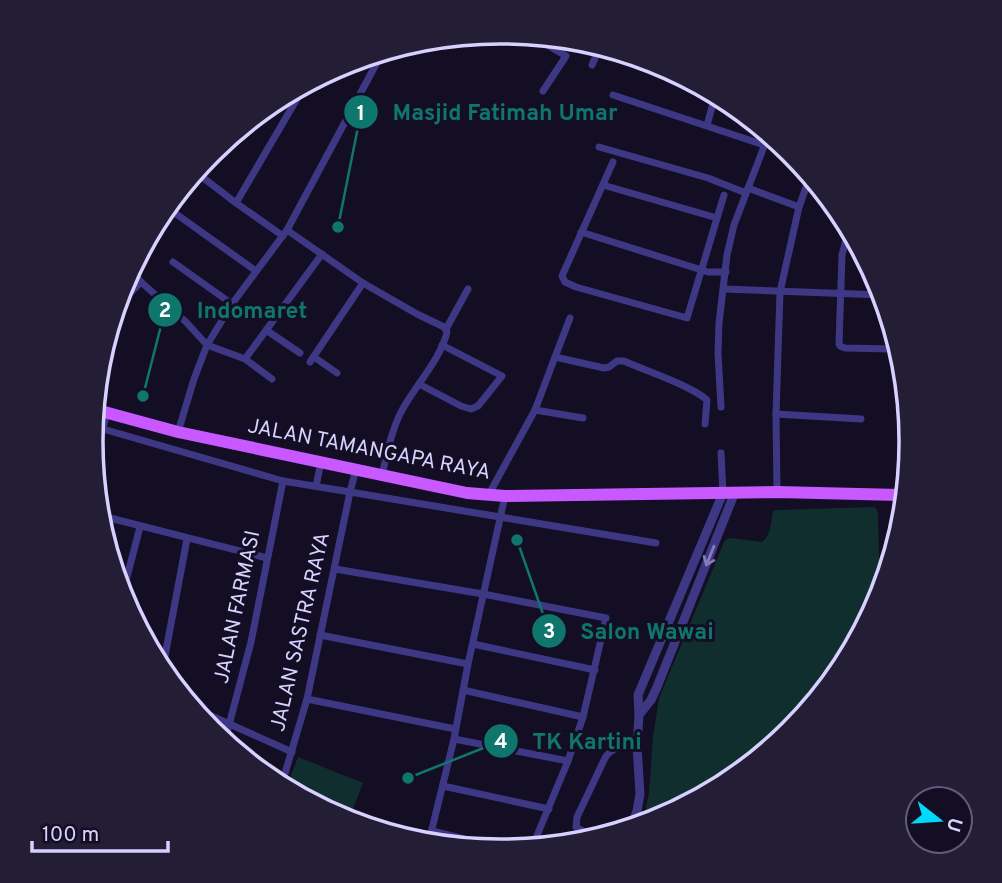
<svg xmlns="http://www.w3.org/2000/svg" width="1002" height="883" font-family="Overpass,sans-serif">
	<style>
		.green { fill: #112e2e }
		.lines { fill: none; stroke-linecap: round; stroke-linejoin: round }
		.minor { stroke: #3e3884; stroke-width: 7 }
		.tertiary { stroke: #3e3884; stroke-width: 9 }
		.primary { stroke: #c858ff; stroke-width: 12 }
		.oneway { stroke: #837dbb }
		.labels { text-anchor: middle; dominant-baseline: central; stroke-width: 6; stroke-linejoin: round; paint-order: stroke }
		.street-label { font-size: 21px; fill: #d8d1ff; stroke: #130e24 }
		.rim { fill: none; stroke: #d8d1ff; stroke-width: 3.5 }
		.leader { fill: none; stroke: #0f766e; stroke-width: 2.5 }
		.callout-dot { fill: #0f766e; stroke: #130e24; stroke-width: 2.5 }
		.mark-label { font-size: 21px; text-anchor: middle; font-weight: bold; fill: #fff }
		.callout-label { font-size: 23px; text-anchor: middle; font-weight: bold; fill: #0f766e; stroke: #130e24; stroke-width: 6; stroke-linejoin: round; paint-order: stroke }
	</style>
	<rect width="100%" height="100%" fill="#130e24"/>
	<g class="green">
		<path d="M873 507 876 508 878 514 879 560 887 564 880 599 791 732 658 820 643 823 649 793 653 736 659 698 725 540 730 538 762 542C771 536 771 521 773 511L777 510Z"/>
		<polygon points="298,757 363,783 348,821 344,820 288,783"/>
	</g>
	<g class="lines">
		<g class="minor">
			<polyline points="537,39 566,56 543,91"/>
			<polyline points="592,65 598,51"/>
			<polyline points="613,95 764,145"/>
			<polyline points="707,125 714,100"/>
			<polyline points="599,147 708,178 746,193"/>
			<polyline points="613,162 562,276 565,282 576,287 687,318 724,195"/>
			<polyline points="197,173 236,203 283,236"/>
			<polyline points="603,185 717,218"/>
			<polyline points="748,188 799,207"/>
			<polyline points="236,203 301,92"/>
			<polyline points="172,211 256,271"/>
			<path d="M287 230 363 283 417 314 444 327 447 332C441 359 414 387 401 412 391 432 387 454 382 475"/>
			<polyline points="581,232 708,272 726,272"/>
			<polyline points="847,236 842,255 839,344 840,346 845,348 893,349"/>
			<polyline points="173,262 232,304"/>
			<polyline points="132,270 141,282 186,322 207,345 245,359 322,254"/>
			<polyline points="724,289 882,295"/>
			<polyline points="118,305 141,282"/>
			<path d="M570 318 555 357 604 368 609 367 617 361H624C646 371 690 385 707 400L705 424"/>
			<polyline points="446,329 468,289"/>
			<polyline points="266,330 300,353"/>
			<polyline points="314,357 337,373"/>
			<polyline points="245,359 272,379"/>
			<polyline points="310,362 363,283"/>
			<polyline points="419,384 461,406 471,409 478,406 502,376 442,345"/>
			<polyline points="721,407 718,353 719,323 727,255 734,225 768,136"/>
			<polyline points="535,410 583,418"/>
			<polyline points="107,412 103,429 283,481 350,492 307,699 283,780"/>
			<polyline points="776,414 861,419"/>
			<polyline points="178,432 194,379 207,345 232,304 287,230 381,55"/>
			<polyline points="721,453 723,493"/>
			<polyline points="94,456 103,429 94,426"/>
			<polyline points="356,469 350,492 656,543"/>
			<polyline points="316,486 321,462"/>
			<polyline points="777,492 776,414 780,292 799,207 809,179"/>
			<polyline points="489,494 535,410 555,357"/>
			<polyline points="106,517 267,558"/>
			<polyline points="335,569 483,594 606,618 583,717 568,761 533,845"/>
			<polyline points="122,596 140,527"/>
			<polyline points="320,635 468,664"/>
			<polyline points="473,644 595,670"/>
			<polyline points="164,661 187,539"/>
			<polyline points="463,690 583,717"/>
			<polyline points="307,699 455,729"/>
			<polyline points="196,709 292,752"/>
			<polyline points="454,739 568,761"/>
			<polyline points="225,740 251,642 283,481"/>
			<polyline points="443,786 549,809"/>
			<polyline points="432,831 509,850"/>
			<path d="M588 834 576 827 577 817 605 758C612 746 624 747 637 746"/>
			<polyline points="430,837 454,739 468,664 505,496"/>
		</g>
		<g class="tertiary">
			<polyline points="639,715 651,700 657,687 735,492"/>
			<polyline points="632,825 637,811 640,794 637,746 639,715 638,695 723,493"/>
		</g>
		<polyline class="primary" points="97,410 178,432 467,493 505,496 777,492 900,495"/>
	</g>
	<defs><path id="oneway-shaft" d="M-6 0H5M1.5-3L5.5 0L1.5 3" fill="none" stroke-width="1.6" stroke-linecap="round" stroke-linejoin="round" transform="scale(1.75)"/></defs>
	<use class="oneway" href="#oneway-shaft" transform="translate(710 556) rotate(112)"/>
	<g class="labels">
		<g class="street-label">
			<text transform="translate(369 450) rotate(11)">JALAN TAMANGAPA RAYA</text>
			<text transform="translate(238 607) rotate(-78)">JALAN FARMASI</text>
			<text transform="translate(301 632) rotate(-77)">JALAN SASTRA RAYA</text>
		</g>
	</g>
	<path d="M0 0H1002V883H0ZM500 44H502A397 397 0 0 1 899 441V442A397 397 0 0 1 502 839H500A397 397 0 0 1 103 442V441A397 397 0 0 1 500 44Z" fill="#231e36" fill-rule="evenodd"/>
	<path class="rim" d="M500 44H502A397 397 0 0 1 899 441V442A397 397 0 0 1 502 839H500A397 397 0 0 1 103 442V441A397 397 0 0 1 500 44Z"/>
	<path class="leader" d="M338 227L361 112M143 396L165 310M517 540L549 631M408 778L501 741"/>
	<g class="callout-dot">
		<circle cx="338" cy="227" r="7"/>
		<circle cx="143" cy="396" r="7"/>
		<circle cx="517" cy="540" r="7"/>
		<circle cx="408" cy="778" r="7"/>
		<circle cx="361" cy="112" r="18"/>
		<circle cx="165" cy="310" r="18"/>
		<circle cx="549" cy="631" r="18"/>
		<circle cx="501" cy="741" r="18"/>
	</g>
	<g class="mark-label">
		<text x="361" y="120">1</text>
		<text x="165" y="317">2</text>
		<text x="549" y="638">3</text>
		<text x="501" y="748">4</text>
	</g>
	<g class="callout-label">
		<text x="505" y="120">Masjid Fatimah Umar</text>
		<text x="252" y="318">Indomaret</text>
		<text x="647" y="639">Salon Wawai</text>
		<text x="587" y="749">TK Kartini</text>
	</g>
	<g transform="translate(939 820) rotate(107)"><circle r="33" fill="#130e24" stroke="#625c7c" stroke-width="2"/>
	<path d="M0-5L12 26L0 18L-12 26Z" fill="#00d8fc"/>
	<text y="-10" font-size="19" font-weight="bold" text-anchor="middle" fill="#d8d1ff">U</text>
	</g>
	<path d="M32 841v10h136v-10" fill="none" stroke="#d8d1ff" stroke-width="3.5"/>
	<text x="42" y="841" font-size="21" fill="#d8d1ff" stroke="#130e24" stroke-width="5" paint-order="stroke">100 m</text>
</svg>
